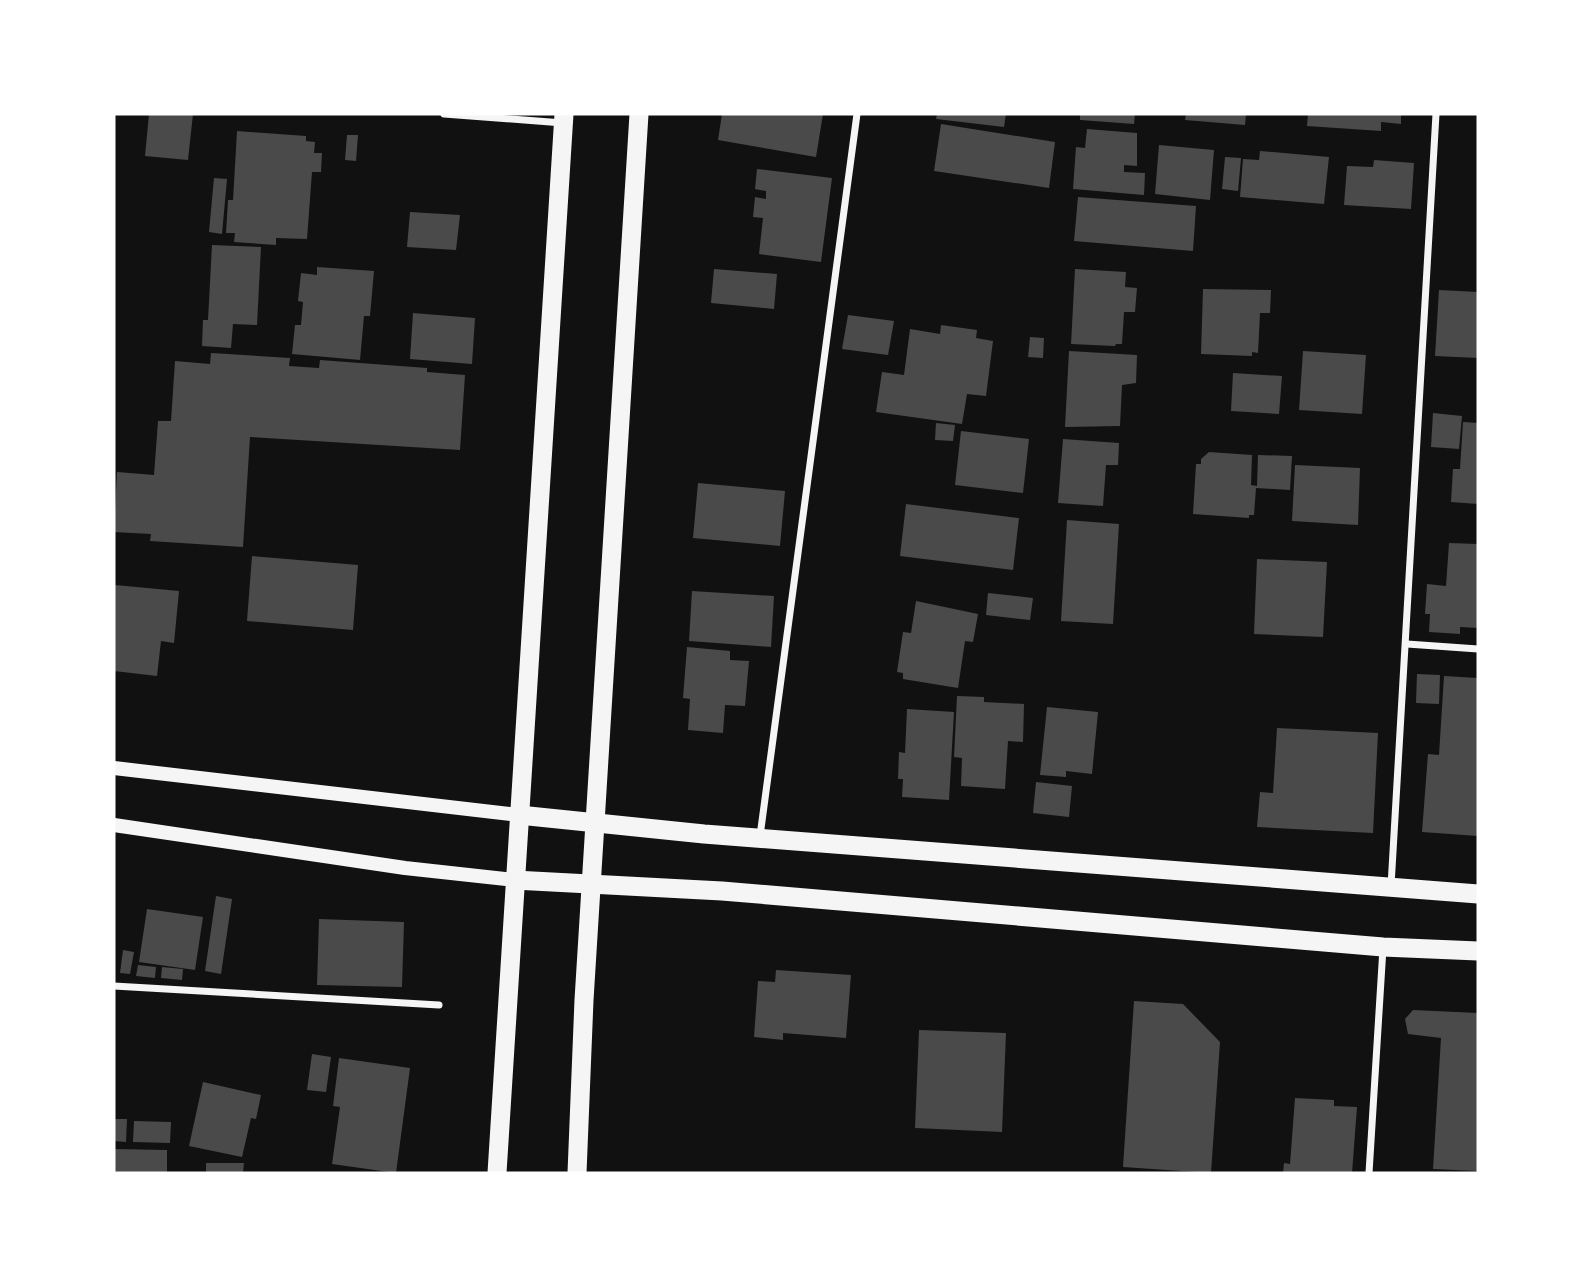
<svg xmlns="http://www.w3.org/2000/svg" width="1592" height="1287" font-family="'PT Sans Narrow',sans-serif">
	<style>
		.building { fill: #4a4a4a }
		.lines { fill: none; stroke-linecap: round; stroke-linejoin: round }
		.minor { stroke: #f5f5f5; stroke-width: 7 }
		.secondary { stroke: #f5f5f5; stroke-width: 14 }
		.trunk { stroke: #f5f5f5; stroke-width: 19 }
	</style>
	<rect width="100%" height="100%" fill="#111"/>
	<g class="building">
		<polygon points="149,114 193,114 188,160 145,156"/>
		<polygon points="722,114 823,114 816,157 718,140"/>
		<polygon points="937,114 1006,114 1004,127 936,119"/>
		<polygon points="1080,114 1135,114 1134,124 1080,120"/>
		<polygon points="1186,114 1246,114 1245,125 1185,120"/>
		<polygon points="1308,114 1401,114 1401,124 1381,122 1381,131 1307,126"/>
		<polygon points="941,124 1055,142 1049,188 934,171"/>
		<polygon points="1087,129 1137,133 1137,166 1124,165 1124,172 1145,173 1144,195 1073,189 1076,147 1085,148"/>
		<polygon points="237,131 306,136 306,141 315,142 314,153 322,153 321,172 312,172 307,239 276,238 276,245 234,242 235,233 226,233 228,200 233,200"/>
		<polygon points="347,135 358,135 356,161 345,160"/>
		<polygon points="1159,145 1214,150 1210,200 1155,194"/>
		<polygon points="1260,151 1329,157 1324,204 1240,197 1243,159 1259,160"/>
		<polygon points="1225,157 1241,158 1238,191 1222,189"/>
		<polygon points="1374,160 1414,163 1411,209 1344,205 1347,166 1373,167"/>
		<polygon points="757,169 832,178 821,262 759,254 763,218 753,217 755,197 766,199 766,191 755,189"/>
		<polygon points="214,178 227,179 222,234 209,232"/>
		<polygon points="1078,197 1196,206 1193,251 1074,241"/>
		<polygon points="410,212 460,215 456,250 407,247"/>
		<polygon points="212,245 261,247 257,325 233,324 231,348 202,346 203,320 208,320"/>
		<polygon points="317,267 374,271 370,316 364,316 360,360 292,354 295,325 301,325 303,302 298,301 301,273 317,275"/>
		<polygon points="714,269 777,274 774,309 711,303"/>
		<polygon points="1075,269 1126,272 1125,287 1137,288 1135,312 1124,312 1122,344 1116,344 1115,346 1071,344"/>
		<polygon points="1203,289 1271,290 1270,313 1260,313 1258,353 1252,352 1252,356 1201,354"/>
		<polygon points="1439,290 1478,292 1478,358 1435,356"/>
		<polygon points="413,313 475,318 472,364 410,359"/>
		<polygon points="848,315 894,321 888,355 842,349"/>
		<polygon points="941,325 977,330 976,338 993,341 986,396 967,394 962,424 876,412 882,372 904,375 910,329 940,334"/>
		<polygon points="1030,337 1044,338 1043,358 1028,357"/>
		<polygon points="1069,351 1137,355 1136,383 1122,385 1120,426 1065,427"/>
		<polygon points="1303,351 1366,355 1362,414 1299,410"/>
		<polygon points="211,353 290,358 289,366 319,368 320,360 427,368 427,372 465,375 460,450 250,437 243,547 150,541 151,534 114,532 117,472 154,475 158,421 171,421 175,361 210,364"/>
		<polygon points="1233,373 1282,376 1279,414 1231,411"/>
		<polygon points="1433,413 1462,416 1459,449 1431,447"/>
		<polygon points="1463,422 1478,423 1478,504 1451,502 1453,469 1460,469"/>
		<polygon points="936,423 955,425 953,441 935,440"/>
		<polygon points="961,431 1029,439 1023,493 955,485"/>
		<polygon points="1063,439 1119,443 1118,465 1106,465 1103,506 1058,503"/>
		<polygon points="1209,452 1252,455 1251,485 1257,486 1258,455 1292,456 1290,490 1256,488 1254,515 1249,515 1249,518 1193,514 1196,464 1201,464 1201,459"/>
		<polygon points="1295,465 1360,468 1358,525 1292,521"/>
		<polygon points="698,483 785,491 780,546 693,538"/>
		<polygon points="906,504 1019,518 1013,570 900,556"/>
		<polygon points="1067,520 1119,524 1113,624 1061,621"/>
		<polygon points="1449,543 1478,544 1478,628 1460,627 1460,634 1429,632 1430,614 1425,614 1427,584 1446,586"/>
		<polygon points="252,556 358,565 353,630 247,621"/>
		<polygon points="1257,559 1327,562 1323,637 1254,634"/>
		<polygon points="115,585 179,591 174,643 161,641 157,676 114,671"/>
		<polygon points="692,591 774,596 771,647 689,641"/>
		<polygon points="988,593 1033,598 1030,620 986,615"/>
		<polygon points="916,601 978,614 973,642 965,641 958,688 903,679 903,673 897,672 903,632 911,633"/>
		<polygon points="687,647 730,651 730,660 749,661 745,706 725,705 723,733 688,730 690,699 683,698"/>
		<polygon points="1417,674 1440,675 1439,704 1416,703"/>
		<polygon points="1444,676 1478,678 1478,836 1422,832 1428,754 1439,755"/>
		<polygon points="957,696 984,697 984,702 1024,704 1023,742 1008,741 1005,789 961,786 962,758 954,757"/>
		<polygon points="1047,707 1098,712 1092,774 1066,771 1066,777 1040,775"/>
		<polygon points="907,709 954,712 949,800 902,797 903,779 898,779 899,752 905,753"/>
		<polygon points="1277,728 1378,733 1373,833 1257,827 1260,792 1273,793"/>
		<polygon points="1036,782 1072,786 1069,817 1033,813"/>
		<polygon points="216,896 232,899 221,974 205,971"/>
		<polygon points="147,909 203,917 195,970 139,962"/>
		<polygon points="319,919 404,922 402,987 317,985"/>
		<polygon points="123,950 134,952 130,974 120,973"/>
		<polygon points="138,965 156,967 155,978 136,976"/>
		<polygon points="162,967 183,969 182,980 161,978"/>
		<polygon points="776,970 851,975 846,1038 783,1033 783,1040 754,1037 758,981 775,982"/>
		<polygon points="1134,1001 1183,1004 1220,1042 1211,1173 1123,1167"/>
		<polygon points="1413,1010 1478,1013 1478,1171 1433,1169 1441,1038 1408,1034 1405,1019"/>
		<polygon points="919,1030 1006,1033 1002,1132 915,1128"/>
		<polygon points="312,1054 331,1057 326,1092 307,1090"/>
		<polygon points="339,1058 410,1068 396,1173 332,1164 340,1107 333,1106"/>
		<polygon points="203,1082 261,1095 256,1119 251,1118 242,1157 189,1146"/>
		<polygon points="1295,1098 1334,1100 1334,1106 1357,1107 1352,1173 1283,1173 1284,1163 1290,1164"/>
		<polygon points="114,1119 127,1119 126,1142 114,1141"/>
		<polygon points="134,1121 171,1122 170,1143 133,1142"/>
		<polygon points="114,1149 167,1150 167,1173 114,1173"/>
		<polygon points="206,1163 244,1163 243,1173 206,1173"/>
	</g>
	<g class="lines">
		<g class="minor">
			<polyline points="444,114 563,123"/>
			<polyline points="1407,644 1478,649"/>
			<polyline points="760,836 857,114"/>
			<polyline points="1391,886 1436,114"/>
			<polyline points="114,986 439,1005"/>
			<polyline points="1369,1173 1383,948"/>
		</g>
		<g class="secondary">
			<polyline points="114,768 519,815"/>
			<polyline points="114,825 405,868 514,880"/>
		</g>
		<g class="trunk">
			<polyline points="519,815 704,834 1478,894"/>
			<polyline points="514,880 722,891 1383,947 1478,951"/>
			<polyline points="497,1173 564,114"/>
			<polyline points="577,1173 584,1000 639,114"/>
		</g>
	</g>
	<rect width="1592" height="1287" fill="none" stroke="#ffffff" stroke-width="231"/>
</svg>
